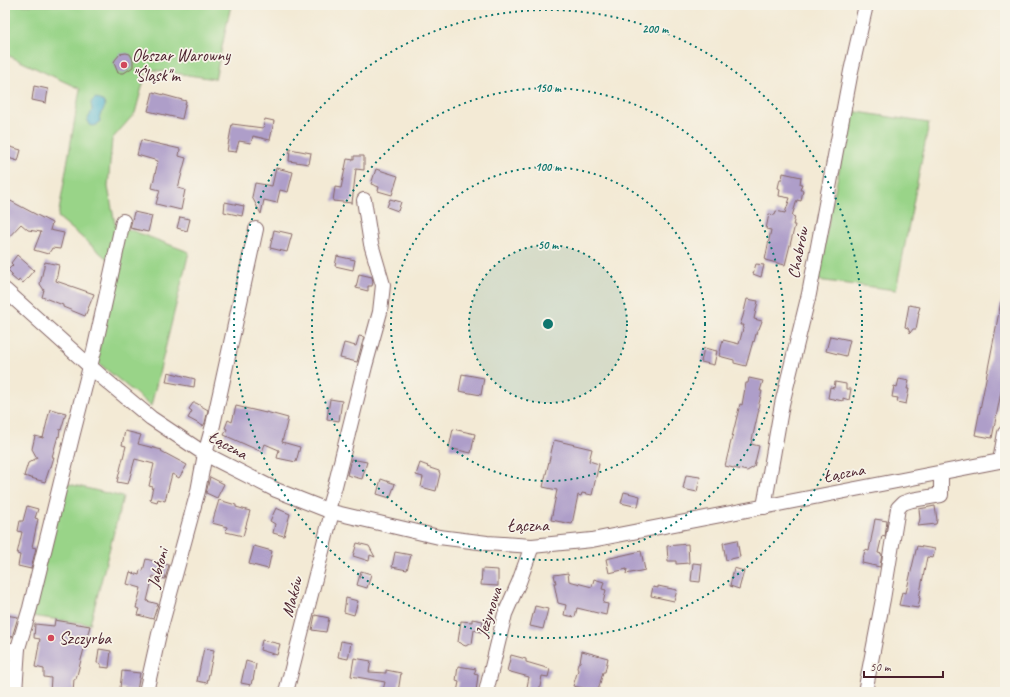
<svg xmlns="http://www.w3.org/2000/svg" width="1010" height="697" font-family="Caveat,sans-serif">
	<style>
		.green { fill: #99d488; stroke: #727a5a }
		.water { fill: #4eb3cd; stroke: #4c697c }
		.building { fill: #ae9ec9 }
		.lines { fill: none; stroke-linecap: round; stroke-linejoin: round }
		.minor-casing { stroke: #856666; stroke-width: 16 }
		.minor { stroke: #fff; stroke-width: 14 }
		.ring { fill: none; stroke: #0f766e; stroke-width: 2; stroke-dasharray: 2 4 }
		.poi-dot { fill: #d1495b; stroke: #f7f3e8; stroke-width: 1.5 }
		.labels { text-anchor: middle; dominant-baseline: central; stroke-width: 3.5; stroke-linejoin: round; paint-order: stroke }
		.poi-label { font-size: 17px; fill: #4a1f2b; stroke: #f7f3e8; text-anchor: start }
		.street-label { font-size: 17px; fill: #4a1f2b; stroke: #f7f3e8 }
		.centre { fill: #0f766e; stroke: #f7f3e8; stroke-width: 2 }
		.ring-label { font-size: 12px; text-anchor: middle; font-weight: bold; fill: #0f766e; stroke: #f7f3e8; stroke-width: 3.5; stroke-linejoin: round; paint-order: stroke }
	</style>
	<rect width="100%" height="100%" fill="#f7f3e8"/>
	<filter id="ink" filterUnits="userSpaceOnUse"><feTurbulence type="fractalNoise" baseFrequency=".025" numOctaves="2"/><feDisplacementMap in="SourceGraphic" scale="8" xChannelSelector="R" yChannelSelector="G"/><feConvolveMatrix kernelMatrix="1 2 1 2 8 2 1 2 1" color-interpolation-filters="sRGB"/></filter>
	<filter id="wash" filterUnits="userSpaceOnUse"><feTurbulence type="fractalNoise" baseFrequency=".012" numOctaves="4" result="noise"/><feDisplacementMap in="SourceGraphic" scale="16" xChannelSelector="R" yChannelSelector="G"/><feGaussianBlur stdDeviation="0.9" result="paint"/><feColorMatrix in="noise" values="0 0 0 0 0 0 0 0 0 0 0 0 0 0 0 0 0 1.4 0 .05"/><feComposite in="paint" operator="in"/></filter>
	<g filter="url(#wash)">
		<rect width="100%" height="100%" fill="#f3ead5"/>
		<g class="green">
			<polygon points="5,5 231,5 215,79 147,69 135,113 112,139 108,187 115,224 189,252 151,406 96,361 118,267 106,258 58,217 80,89 5,54"/>
			<polygon points="851,111 929,123 896,290 817,280"/>
			<polygon points="65,483 123,497 90,624 31,616"/>
		</g>
		<path class="water" d="M96 98 104 102 105 106C103 113 98 113 100 121L97 125 93 126 89 125 87 120C89 117 91 114 92 110 92 104 88 103 96 98Z"/>
		<g id="blocks">
			<g class="building">
				<polygon points="126,53 130,54 133,60 133,67 124,73 118,73 114,63 115,60 120,54"/>
				<polygon points="34,86 48,89 46,103 32,100"/>
				<polygon points="153,92 186,101 182,119 148,111"/>
				<polygon points="265,119 274,121 270,140 253,136 251,143 239,141 236,152 227,151 232,124 263,128"/>
				<polygon points="141,140 180,149 179,156 186,158 178,188 185,190 181,210 156,204 160,190 152,188 158,161 137,155"/>
				<polygon points="7,146 21,150 18,161 5,157"/>
				<polygon points="290,149 311,153 309,164 289,161"/>
				<polygon points="354,156 364,156 364,170 356,169 352,203 333,201 335,187 341,188 347,159 354,160"/>
				<polygon points="276,168 293,172 288,192 280,190 277,203 264,200 261,214 252,197 255,183 272,186"/>
				<polygon points="376,169 398,176 392,195 378,191 379,187 371,184"/>
				<polygon points="783,173 801,177 800,184 802,184 800,190 803,190 801,201 797,200 792,216 795,217 793,225 795,225 785,265 765,260 771,230 766,229 769,214 775,215 776,211 785,213 790,198 779,196 780,189 778,188 780,179 782,179"/>
				<polygon points="5,198 52,223 50,230 64,233 60,249 52,248 51,250 48,254 34,250 41,232 28,230 21,224 5,241"/>
				<polygon points="390,199 401,202 398,211 387,207"/>
				<polygon points="225,202 244,206 242,216 224,212"/>
				<polygon points="134,212 152,216 148,232 130,228"/>
				<polygon points="180,217 190,219 187,231 177,228"/>
				<polygon points="274,230 292,234 287,252 270,248"/>
				<polygon points="17,255 34,270 23,283 19,280 18,282 11,276 13,275 8,270 13,265 11,263"/>
				<polygon points="337,256 355,260 353,270 335,266"/>
				<polygon points="45,262 59,265 56,281 94,294 85,316 63,307 63,305 42,297 44,290 40,284"/>
				<polygon points="756,264 764,265 761,277 753,274"/>
				<polygon points="359,274 372,277 373,282 372,286 368,286 368,291 356,288"/>
				<polygon points="747,299 758,301 754,319 762,321 759,329 757,330 754,342 753,341 746,366 734,363 734,360 719,356 723,340 739,344 744,325 740,325 743,316"/>
				<polygon points="1001,302 1005,302 1005,363 1004,370 1005,370 1005,372 992,438 975,435"/>
				<polygon points="909,305 920,307 918,313 919,313 916,329 913,329 910,333 908,328 905,327"/>
				<polygon points="359,336 364,337 357,362 340,358 344,343 356,346"/>
				<polygon points="830,336 850,340 846,356 826,351"/>
				<polygon points="704,348 717,351 714,365 701,362"/>
				<polygon points="168,372 195,379 194,387 167,382 166,382"/>
				<polygon points="462,374 484,378 481,395 459,391"/>
				<polygon points="749,378 763,381 760,391 762,391 758,408 759,409 751,444 759,446 754,467 747,471 725,466 740,404 742,405 746,383 748,383"/>
				<polygon points="899,379 909,381 907,389 909,389 906,404 897,402 898,398 892,397 894,386 897,387"/>
				<polygon points="835,382 846,384 846,389 851,389 849,400 843,398 843,401 828,398 830,387 834,388"/>
				<polygon points="330,399 342,401 339,421 327,419"/>
				<polygon points="193,403 196,403 208,410 205,423 203,426 188,418 192,411 189,409"/>
				<polygon points="236,406 266,413 266,412 288,418 282,442 300,447 296,462 277,458 279,450 265,444 262,452 224,435 227,429 225,428 228,420 232,422"/>
				<polygon points="50,409 66,413 61,430 60,429 59,437 58,436 52,457 54,457 51,467 50,467 45,482 24,476 28,463 37,458 32,449 35,436 43,438"/>
				<polygon points="453,429 475,434 471,453 449,448"/>
				<polygon points="125,431 141,435 138,444 162,450 161,451 187,465 179,478 172,474 165,501 158,499 157,502 150,500 153,487 149,486 154,464 135,459 128,484 117,482 126,446 122,445"/>
				<polygon points="554,440 592,449 589,461 599,464 592,495 582,493 581,496 578,495 572,524 551,520 557,490 543,487"/>
				<polygon points="351,459 367,462 362,479 347,475"/>
				<polygon points="420,463 428,466 427,467 439,471 440,474 436,491 421,487 423,477 416,475"/>
				<polygon points="686,475 700,477 697,492 683,489"/>
				<polygon points="210,477 224,484 217,498 206,493"/>
				<polygon points="381,479 395,484 390,498 377,494"/>
				<polygon points="624,492 640,496 638,507 621,503"/>
				<polygon points="219,500 236,505 236,507 250,511 243,536 226,532 227,527 212,523"/>
				<polygon points="27,506 38,509 35,518 38,519 32,547 36,548 31,569 18,566 20,555 17,554 22,532 18,531 20,521 23,521"/>
				<polygon points="935,506 937,520 936,524 918,526 920,519 919,509"/>
				<polygon points="276,508 290,514 284,536 273,533 275,524 270,521"/>
				<polygon points="875,519 887,521 885,537 882,536 878,553 882,554 880,567 862,563 865,550 869,551"/>
				<polygon points="737,540 740,557 726,560 723,543"/>
				<polygon points="357,543 369,546 375,557 370,555 369,561 353,556"/>
				<polygon points="688,544 689,563 676,564 676,561 668,561 667,546"/>
				<polygon points="254,546 272,551 268,569 249,564"/>
				<polygon points="917,546 935,549 933,558 927,557 919,598 920,598 918,608 899,605 902,592 906,593"/>
				<polygon points="641,551 645,570 626,574 627,569 609,573 606,559"/>
				<polygon points="395,552 411,555 407,570 392,567"/>
				<polygon points="146,559 169,565 165,579 153,576 147,601 158,604 153,619 138,615 140,609 136,608 141,588 127,584 130,572 139,575 140,570 143,571"/>
				<polygon points="693,563 702,564 700,582 691,581"/>
				<polygon points="734,568 744,571 739,589 730,586"/>
				<polygon points="482,569 498,570 498,586 481,585"/>
				<polygon points="361,571 371,574 367,588 357,585"/>
				<polygon points="568,573 569,581 592,587 594,579 604,582 602,589 606,590 603,603 608,604 606,615 577,608 575,617 564,615 566,605 558,603 554,583 556,583 554,575"/>
				<polygon points="658,586 677,590 674,601 651,596 653,587 658,588"/>
				<polygon points="346,598 358,601 354,615 344,612"/>
				<polygon points="535,606 548,609 543,629 530,626"/>
				<polygon points="5,615 18,617 12,637 5,636"/>
				<polygon points="315,615 329,618 326,632 312,630"/>
				<polygon points="472,619 483,621 481,632 474,630 472,644 469,644 466,646 463,645 461,643 458,642 461,621 472,622"/>
				<polygon points="55,620 90,626 76,679 74,679 73,692 50,692 51,678 44,677 44,669 35,667 40,639 34,638 35,624 54,626"/>
				<polygon points="262,640 280,644 277,655 260,650"/>
				<polygon points="341,641 351,643 348,659 338,657"/>
				<polygon points="204,648 214,650 207,683 197,681"/>
				<polygon points="99,649 111,651 109,668 101,667 101,664 97,663"/>
				<polygon points="582,651 608,658 605,672 603,672 598,691 573,686 578,670 577,668 578,663 580,662"/>
				<polygon points="511,655 526,659 526,662 550,669 548,677 542,676 539,692 526,692 529,677 507,671"/>
				<polygon points="354,658 371,661 369,672 386,673 386,670 401,673 398,692 383,690 385,682 351,676"/>
				<polygon points="246,661 256,664 253,680 252,680 251,685 241,683"/>
				<polygon points="458,666 476,669 474,674 478,675 476,692 457,692 459,682 456,681"/>
				<polygon points="122,671 140,673 137,691 120,688"/>
			</g>
		</g>
	</g>
	<g filter="url(#ink)">
		<use href="#blocks" fill-opacity="0" stroke="#856666" stroke-width="1"/>
		<g class="lines">
			<g class="minor-casing">
				<g id="minor">
					<polyline points="5,290 103,378 151,418 205,454 276,490 332,512 439,537 487,543 532,546 592,540 1005,460"/>
					<polyline points="1000,461 1005,433"/>
					<polyline points="764,507 782,404 809,294 851,71 866,5"/>
					<polyline points="328,510 335,486 365,366 380,312 383,285 371,244 364,200"/>
					<polyline points="5,653 18,648 30,608 73,433 94,351 123,221"/>
					<polyline points="15,692 18,648"/>
					<polyline points="146,692 159,634 198,491 205,454 213,425 256,229"/>
					<polyline points="286,692 332,512"/>
					<polyline points="486,692 505,614 519,582 532,546"/>
					<polyline points="865,692 883,599 898,508 903,503 912,500 941,495 941,478 940,473"/>
				</g>
			</g>
			<use href="#minor" class="minor"/>
		</g>
	</g>
	<circle cx="548" cy="324" r="79" fill="#0f766e" fill-opacity=".12"/>
	<g class="ring">
		<circle cx="548" cy="324" r="79"/>
		<circle cx="548" cy="324" r="157"/>
		<circle cx="548" cy="324" r="236"/>
		<circle cx="548" cy="324" r="314"/>
	</g>
	<g class="poi-dot">
		<circle cx="124" cy="65" r="4"/>
		<circle cx="51" cy="638" r="4"/>
	</g>
	<g class="labels">
		<g class="poi-label">
			<text x="132" y="55">Obszar Warowny<tspan x="132" dy="20">"Śląsk"m</tspan></text>
			<text x="59" y="638">Szczyrba</text>
		</g>
		<g class="street-label">
			<text transform="translate(798 253) rotate(-79)">Chabrów</text>
			<text transform="translate(228 445) rotate(29)">Łączna</text>
			<text transform="translate(844 473) rotate(-11)">Łączna</text>
			<text x="528" y="525">Łączna</text>
			<text transform="translate(158 568) rotate(-75)">Jabłoni</text>
			<text transform="translate(292 597) rotate(-75)">Maków</text>
			<text transform="translate(489 612) rotate(-72)">Jeżynowa</text>
		</g>
	</g>
	<circle cx="548" cy="324" r="6" class="centre"/>
	<g class="ring-label">
		<text x="655" y="33">200 m</text>
		<text x="548" y="92">150 m</text>
		<text x="548" y="171">100 m</text>
		<text x="548" y="249">50 m</text>
	</g>
	<rect width="1010" height="697" fill="none" stroke="#f7f3e8" stroke-width="20"/>
	<path d="M864 671v6h79v-6" fill="none" stroke="#4a1f2b" stroke-width="2"/>
	<text x="870" y="671" font-size="12" fill="#4a1f2b" stroke="#f7f3e8" stroke-width="3" paint-order="stroke">50 m</text>
</svg>
